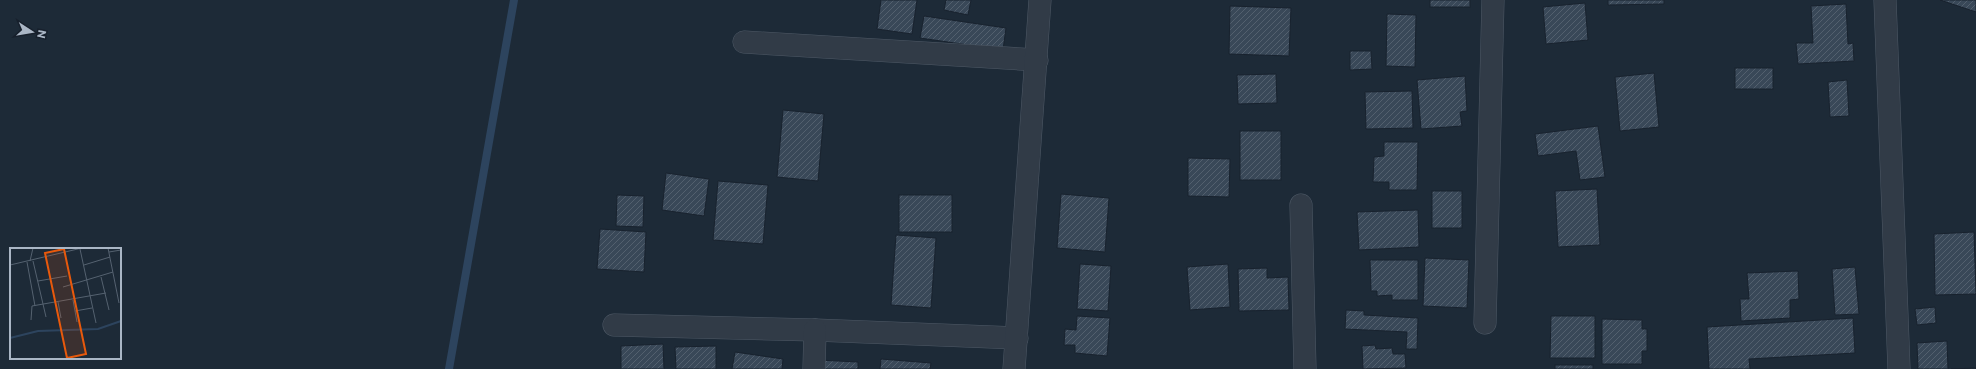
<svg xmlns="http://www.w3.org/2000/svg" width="1976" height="369" font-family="Commissioner,sans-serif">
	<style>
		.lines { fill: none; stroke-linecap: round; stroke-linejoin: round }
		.stream { stroke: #2d445e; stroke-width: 8 }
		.building { fill: url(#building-hatch); stroke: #18222e }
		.minor-casing { stroke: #4e5966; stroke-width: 23 }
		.minor { stroke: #313b47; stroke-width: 22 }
		.inset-river { fill: none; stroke: #2d445e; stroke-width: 2 }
		.inset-road { fill: none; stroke: #556270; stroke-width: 1 }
		.view { fill: #e8590c; fill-opacity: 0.15; stroke: #e8590c; stroke-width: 2 }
		.inset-edge { fill: none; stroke: #aab6c5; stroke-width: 2 }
	</style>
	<defs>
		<pattern id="building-hatch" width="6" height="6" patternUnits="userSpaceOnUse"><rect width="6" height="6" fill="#394858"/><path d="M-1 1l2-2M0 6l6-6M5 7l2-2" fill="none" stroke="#53606e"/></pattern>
	</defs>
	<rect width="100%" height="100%" fill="#1d2a37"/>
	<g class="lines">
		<polyline class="stream" points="449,369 514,0"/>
	</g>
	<g class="building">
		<polygon points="881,0 917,0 912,34 877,29"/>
		<polygon points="946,0 971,0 968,15 944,10"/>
		<rect x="1430" y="0" width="40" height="7"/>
		<polygon points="1608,0 1664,0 1664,4 1608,5"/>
		<polygon points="1940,0 1976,0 1976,12"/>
		<polygon points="1585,3 1588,40 1546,44 1543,7"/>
		<polygon points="1846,4 1848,44 1853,43 1854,61 1798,64 1796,43 1813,43 1811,6"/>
		<polygon points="1230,6 1291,8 1289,56 1229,54"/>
		<polygon points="1387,14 1416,15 1415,67 1386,66"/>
		<polygon points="924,16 1006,28 1003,50 920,38"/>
		<polygon points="1350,51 1371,51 1372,69 1350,70"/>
		<rect x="1735" y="68" width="38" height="21"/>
		<polygon points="1654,73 1659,127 1620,131 1615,77"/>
		<polygon points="1276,74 1277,103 1238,104 1237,75"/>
		<polygon points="1465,76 1467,111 1460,112 1462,126 1421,129 1417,80"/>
		<polygon points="1847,80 1849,116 1830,117 1828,82"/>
		<polygon points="1412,91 1413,128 1366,129 1365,92"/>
		<polygon points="783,110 824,114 818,181 777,177"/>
		<polygon points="1598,126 1605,177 1580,180 1576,151 1538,156 1535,134"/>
		<rect x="1240" y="131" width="41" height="49"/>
		<polygon points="1384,142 1418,142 1417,190 1389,190 1389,182 1373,182 1374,157 1384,156"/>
		<polygon points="1188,158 1230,159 1229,197 1188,196"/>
		<polygon points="666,173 709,179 704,216 662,210"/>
		<polygon points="718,181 768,185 763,244 713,240"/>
		<polygon points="1597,189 1600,245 1558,247 1555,191"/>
		<rect x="1432" y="191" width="30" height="37"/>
		<polygon points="1061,194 1109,198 1105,252 1057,248"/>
		<polygon points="617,195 644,196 643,227 616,226"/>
		<rect x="899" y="195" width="53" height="37"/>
		<polygon points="1418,210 1419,247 1359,250 1357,212"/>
		<polygon points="600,229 646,232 644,272 597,269"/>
		<polygon points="1974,232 1976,294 1935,295 1934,234"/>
		<polygon points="896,235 936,238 931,308 891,305"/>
		<polygon points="1425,258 1469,260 1467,308 1423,306"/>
		<polygon points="1370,260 1418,260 1418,300 1392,300 1392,295 1377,296 1377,291 1371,291"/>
		<polygon points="1080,264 1111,266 1108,311 1077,309"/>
		<polygon points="1228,264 1230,307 1190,310 1187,267"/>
		<polygon points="1855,267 1859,314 1835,315 1832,269"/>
		<polygon points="1267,268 1267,278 1288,277 1289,310 1239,311 1238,269"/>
		<polygon points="1798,271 1799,299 1790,300 1790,318 1741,321 1740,299 1749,299 1747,273"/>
		<polygon points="1935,307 1936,323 1917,325 1915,309"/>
		<polygon points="1346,310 1364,311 1364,315 1418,318 1417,349 1406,349 1407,332 1345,329"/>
		<polygon points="1077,316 1110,318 1107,356 1075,353 1075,345 1064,345 1065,329 1076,330"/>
		<polygon points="1551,316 1595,316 1595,358 1550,358"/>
		<polygon points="1853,318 1855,353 1749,359 1750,369 1709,369 1707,327"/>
		<polygon points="1602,319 1642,320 1642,329 1647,329 1647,351 1642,351 1642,364 1602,364"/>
		<polygon points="1947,341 1948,369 1918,369 1917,343"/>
		<polygon points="663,344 664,369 621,369 621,346"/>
		<polygon points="1375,345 1376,349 1392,348 1393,354 1405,354 1406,368 1363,369 1362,346"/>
		<polygon points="716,346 716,369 676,369 675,347"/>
		<polygon points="735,352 783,359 782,369 732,369"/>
		<polygon points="881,359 931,363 930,369 880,369"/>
		<polygon points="818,360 858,362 858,369 817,369"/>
		<rect x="1555" y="365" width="38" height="4"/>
		<polygon points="1976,368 1976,369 1951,369"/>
	</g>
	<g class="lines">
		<g class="minor-casing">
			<g id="minor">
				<polyline points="1885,0 1899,369"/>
				<polyline points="744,42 1037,60"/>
				<polyline points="1301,205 1305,369"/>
				<polyline points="1485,323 1493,0"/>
				<polyline points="614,325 815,330 1017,338"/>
				<polyline points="814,369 815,330"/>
				<polyline points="1014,369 1040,0"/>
			</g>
		</g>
		<use href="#minor" class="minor"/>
	</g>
	<g transform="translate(10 248)">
		<rect width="111" height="111" fill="#1d2a37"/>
		<path class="inset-river" d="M0 90 28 83 88 81 111 73"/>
		<path class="inset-road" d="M98 0 109 55M70 1 86 75M99 4 111 2M20 13 23 0M23 13 36 69M17 14 25 58M0 17 72 0M74 17 100 9M91 29 99 62M28 33 57 28M53 39 103 24M63 52 67 74M48 54 51 70M65 63 82 60M21 72 22 58 96 45"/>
		<path class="view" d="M54 1 76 106 57 110 35 5Z"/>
		<rect width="111" height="111" class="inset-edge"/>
	</g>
	<g transform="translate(32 32) rotate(102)" stroke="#17202c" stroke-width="3" paint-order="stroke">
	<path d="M0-3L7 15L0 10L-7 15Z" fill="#aab6c5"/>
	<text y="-6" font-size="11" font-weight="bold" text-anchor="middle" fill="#aab6c5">N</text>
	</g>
</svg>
